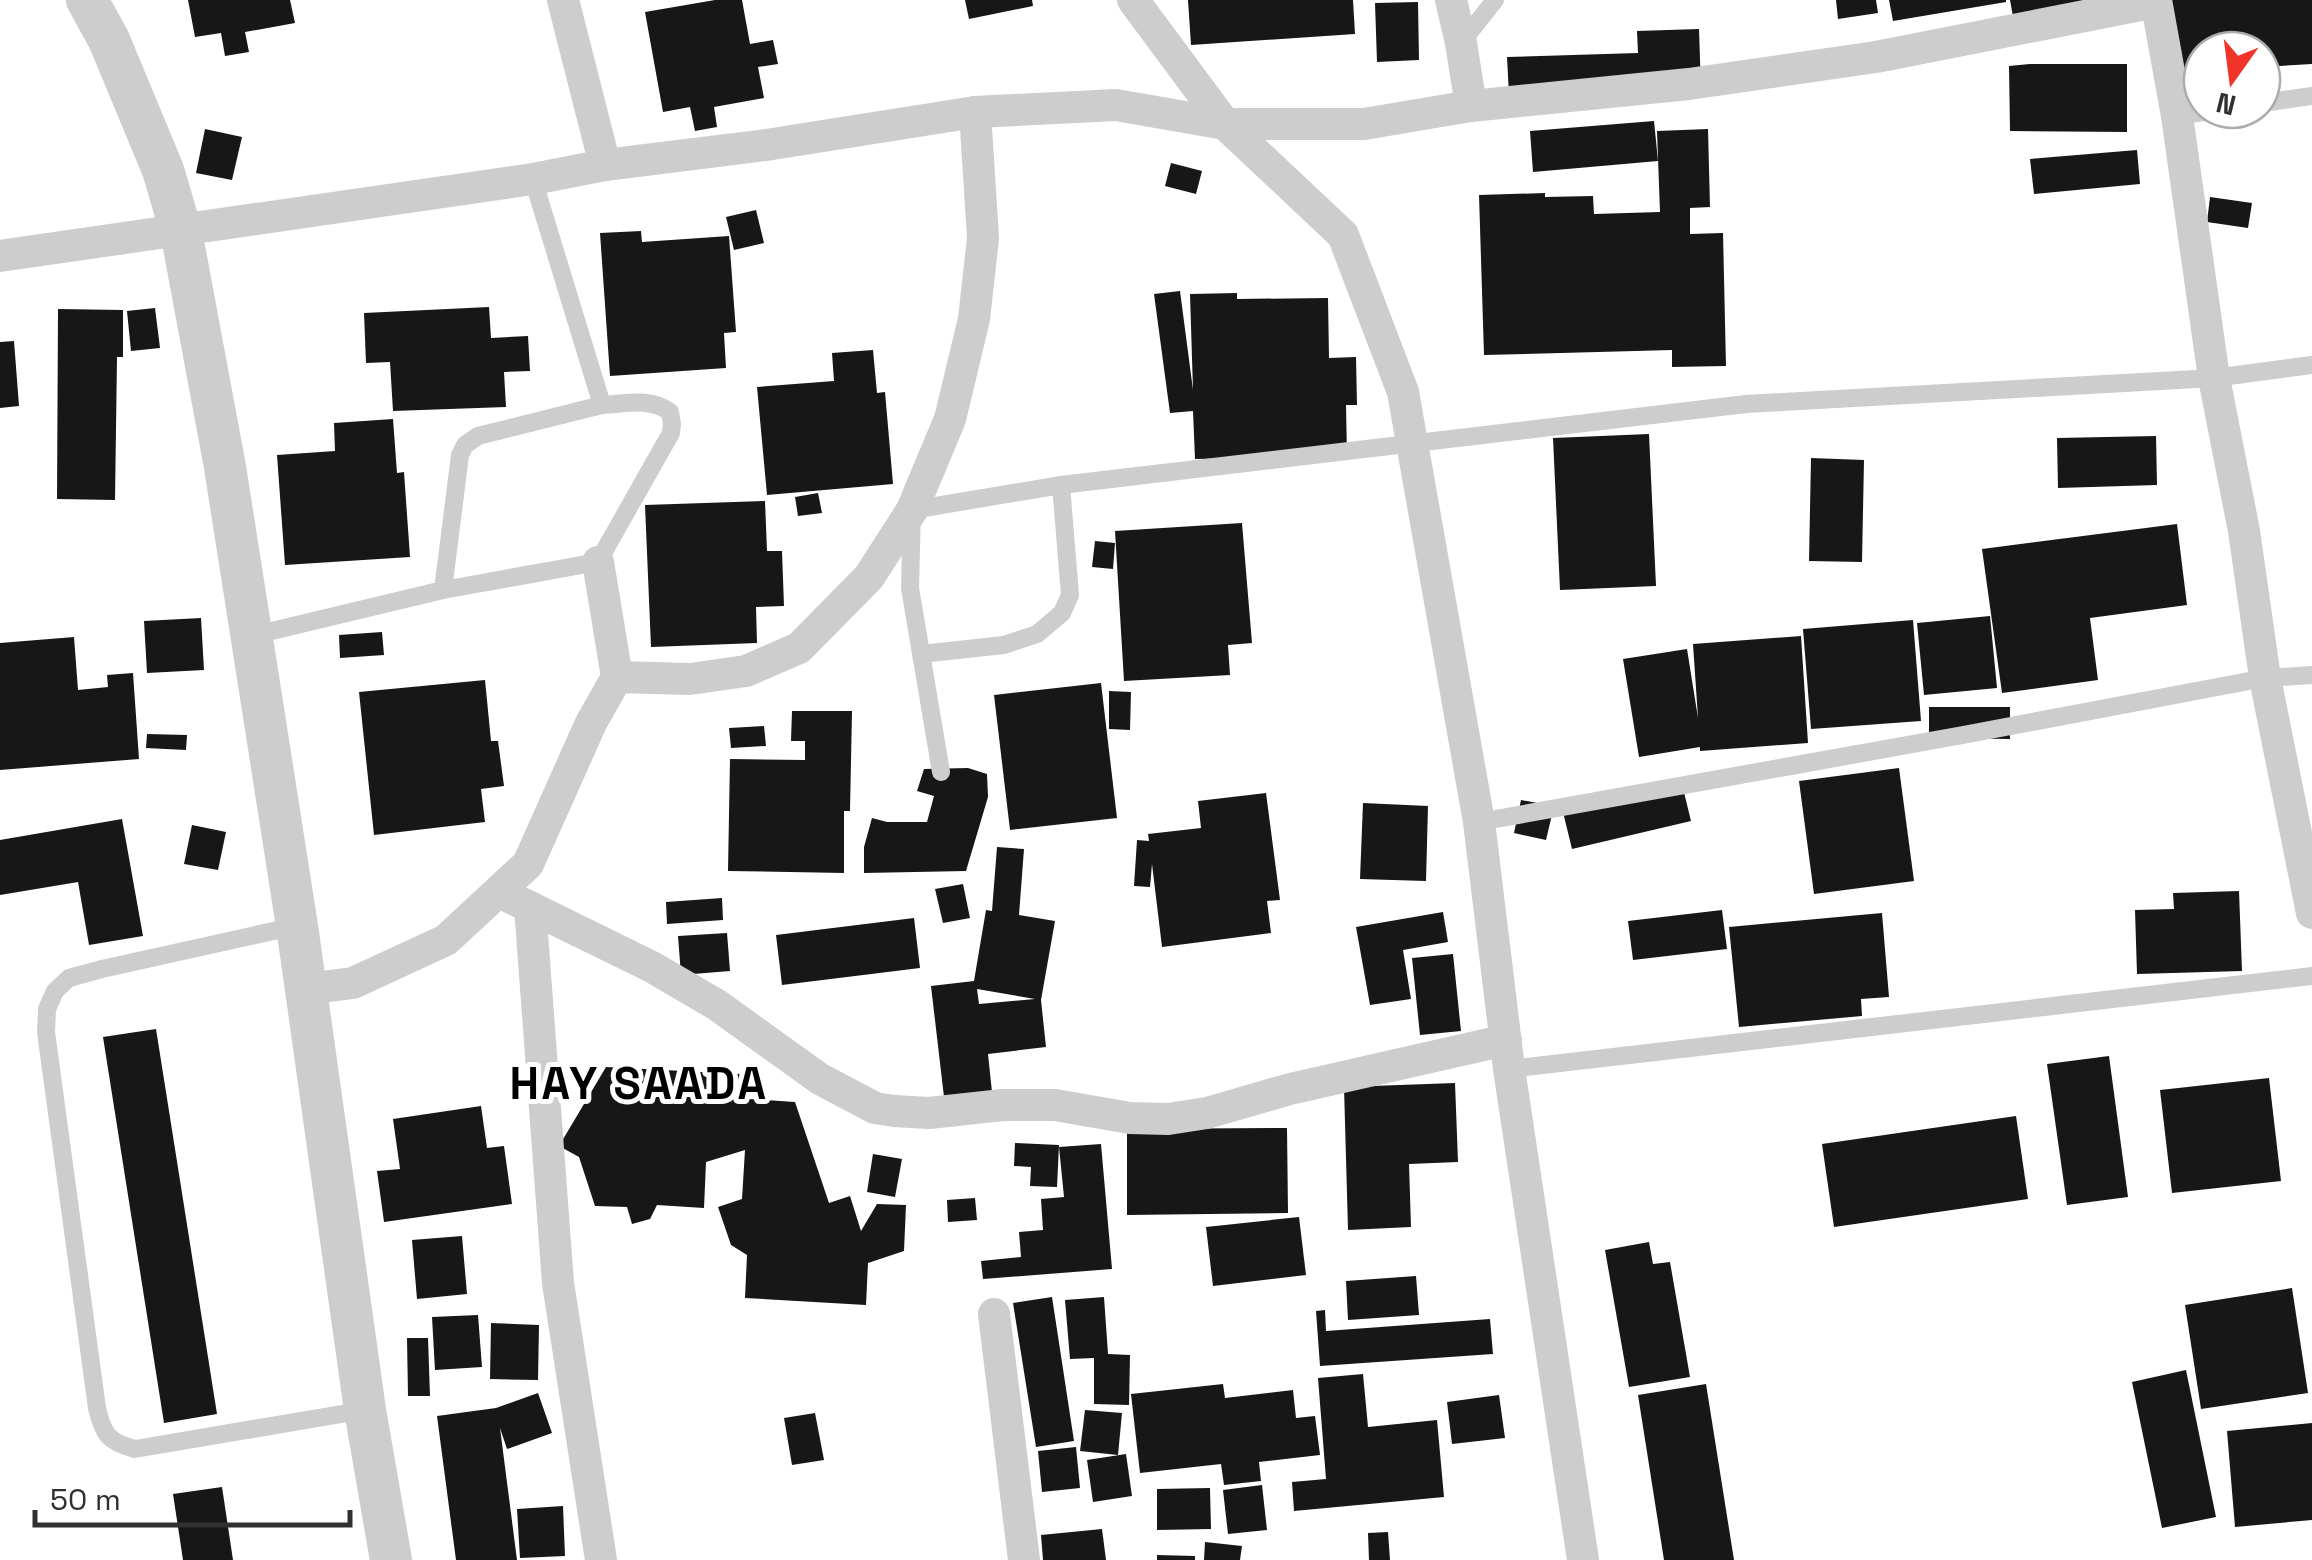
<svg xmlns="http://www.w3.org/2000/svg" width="2312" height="1560" font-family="'Space Grotesk',sans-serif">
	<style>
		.building { fill: #171717; fill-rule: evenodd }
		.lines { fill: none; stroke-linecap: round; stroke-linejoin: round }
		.service { stroke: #cdcdcd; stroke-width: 18 }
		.minor { stroke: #cdcdcd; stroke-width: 32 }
		.tertiary { stroke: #cdcdcd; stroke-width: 42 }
		.labels { text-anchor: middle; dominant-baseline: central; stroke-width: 10; stroke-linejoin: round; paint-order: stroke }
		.district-label { font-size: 45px; font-weight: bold; letter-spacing: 2.5px; fill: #000; stroke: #fff }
	</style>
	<rect width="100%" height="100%" fill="#fff"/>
	<g class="building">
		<polygon points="188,0 290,0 295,23 245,32 249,52 225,56 221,33 195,37"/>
		<polygon points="715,0 742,0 750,44 773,40 778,64 758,67 764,98 714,107 717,127 695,131 690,107 663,112 645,12"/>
		<polygon points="965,0 1032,0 1033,6 969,19"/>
		<polygon points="1188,0 1353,0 1355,34 1191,45"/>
		<polygon points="1836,0 1876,0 1878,13 1838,19"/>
		<polygon points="1889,0 2006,0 2006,2 1893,21"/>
		<polygon points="2010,0 2096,0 2016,33"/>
		<polygon points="2171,0 2312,0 2312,64 2262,67 2262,50 2202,50 2202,96 2176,98"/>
		<polygon points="1418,2 1419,60 1377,62 1375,3"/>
		<polygon points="1699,29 1701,89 1509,95 1507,57 1638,53 1637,31"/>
		<polygon points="2030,64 2127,64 2127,132 2010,131 2009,66"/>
		<polygon points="1654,121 1658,161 1533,172 1530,131"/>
		<polygon points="205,129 242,137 232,180 196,173"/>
		<polygon points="1708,129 1710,207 1690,208 1690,234 1723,233 1726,366 1672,367 1672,350 1484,355 1479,195 1545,193 1545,197 1593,196 1594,214 1660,212 1657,131"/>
		<polygon points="2137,150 2140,184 2034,194 2030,159"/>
		<polygon points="1171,163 1202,171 1196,194 1165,186"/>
		<polygon points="2210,197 2252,203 2248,228 2207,222"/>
		<polygon points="756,210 764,243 734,250 726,217"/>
		<polygon points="641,231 642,242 729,236 736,332 724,333 726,368 610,376 600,233"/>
		<polygon points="1180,291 1193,390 1190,294 1237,293 1237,299 1328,298 1329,358 1356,357 1357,405 1346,405 1347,456 1195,459 1193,411 1170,413 1154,294"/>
		<polygon points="489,307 491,338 528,336 530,371 504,372 506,407 393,411 390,362 366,363 364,313"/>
		<polygon points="155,308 160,348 131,351 127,311"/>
		<polygon points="58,309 123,310 123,357 117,357 115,500 57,499"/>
		<polygon points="14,341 19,406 0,408 0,342"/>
		<polygon points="873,350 877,393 885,392 893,484 767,495 757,387 834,381 832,353"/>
		<polygon points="393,419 397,473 404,472 410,557 285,565 277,455 335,451 334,423"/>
		<polygon points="1649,434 1656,586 1560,590 1553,438"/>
		<polygon points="2156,436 2157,485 2058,488 2057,438"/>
		<polygon points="1811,458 1864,460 1862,562 1809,561"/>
		<polygon points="818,493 822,513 798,516 795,497"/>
		<polygon points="765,501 767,551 782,551 784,606 756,607 757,643 651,647 645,505"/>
		<polygon points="1242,523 1252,643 1228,645 1230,675 1124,681 1115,531"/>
		<polygon points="2177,524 2187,605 2090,618 2098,680 2002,693 1982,549"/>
		<polygon points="1095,541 1115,543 1113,569 1092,567"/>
		<polygon points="1990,616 1997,688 1924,695 1917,623"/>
		<polygon points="201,618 204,670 147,673 144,621"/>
		<polygon points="1913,620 1921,721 1811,729 1803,629"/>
		<polygon points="382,632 384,655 340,658 339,635"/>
		<polygon points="1801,636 1808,743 1700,751 1700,747 1639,757 1623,659 1687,649 1698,718 1693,644"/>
		<polygon points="74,637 78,690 108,687 107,675 133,673 139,759 0,770 0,643"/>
		<polygon points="485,680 491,741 498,741 504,786 481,789 485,822 374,835 359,692"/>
		<polygon points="1101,683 1117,818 1010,830 994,695"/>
		<polygon points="1109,691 1131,692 1130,730 1109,729"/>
		<polygon points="1929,707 2010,707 2010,739 1929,738"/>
		<polygon points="792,711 852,711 850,811 844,811 844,873 728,871 730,759 805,760 805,741 791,741"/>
		<polygon points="764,726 766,746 731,748 729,728"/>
		<polygon points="147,734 187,735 186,750 146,748"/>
		<polygon points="968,768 987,774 988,797 966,871 864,873 864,847 872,818 887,822 927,822 934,796 917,791 924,769"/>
		<polygon points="1899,768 1914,881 1814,894 1799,781"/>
		<polygon points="1681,780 1691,821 1572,849 1562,808"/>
		<polygon points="1266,793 1280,900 1267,901 1271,933 1162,947 1152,864 1150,887 1134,886 1137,840 1149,841 1148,834 1201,828 1198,801"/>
		<polygon points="1521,800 1554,806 1546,840 1514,833"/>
		<polygon points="1363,803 1428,806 1426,881 1360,879"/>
		<polygon points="122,819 143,936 89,945 78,882 0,895 0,840"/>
		<polygon points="192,825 226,832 218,870 184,864"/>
		<path d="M997 847 1024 849 1019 915 1055 921 1041 1000 1046 1047 988 1054 992 1092 944 1097 931 986 974 981 986 910 992 911ZM977 989 1035 999 979 1004Z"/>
		<polygon points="963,884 970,918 943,923 935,889"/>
		<polygon points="2239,891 2242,971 2137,974 2135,910 2174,909 2173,893"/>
		<polygon points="722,898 723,920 667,924 666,902"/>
		<polygon points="1722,910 1727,949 1633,960 1628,921"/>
		<polygon points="1443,912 1448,942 1403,950 1411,999 1370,1005 1356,927"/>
		<polygon points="1882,913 1889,997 1861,999 1862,1016 1739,1027 1729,927"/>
		<polygon points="914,918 920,968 782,985 776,935"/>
		<polygon points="727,933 730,971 681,975 678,936"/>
		<polygon points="1453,954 1461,1031 1420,1035 1412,958"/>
		<polygon points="156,1029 217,1414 164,1423 103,1037"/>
		<polygon points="2109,1056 2128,1197 2067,1205 2047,1064"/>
		<polygon points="606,1067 741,1074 740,1090 718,1097 795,1102 829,1203 850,1196 861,1231 877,1204 906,1205 904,1251 868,1263 866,1305 745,1298 747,1255 731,1245 718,1207 742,1199 745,1150 706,1162 704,1208 657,1205 650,1219 632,1224 627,1207 595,1206 579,1157 559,1146"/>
		<polygon points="2269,1078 2281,1181 2172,1193 2160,1090"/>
		<polygon points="1455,1083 1458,1162 1409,1164 1411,1227 1348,1230 1344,1087"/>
		<polygon points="481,1106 487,1148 504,1146 512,1204 384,1222 377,1171 400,1169 393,1119"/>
		<polygon points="2016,1116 2028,1199 1834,1227 1822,1144"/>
		<polygon points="1287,1128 1288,1213 1127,1215 1127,1129"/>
		<polygon points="1015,1143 1059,1145 1057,1187 1030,1186 1031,1167 1014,1166"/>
		<polygon points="1101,1144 1112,1269 983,1279 981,1261 1021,1257 1019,1232 1043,1230 1041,1199 1064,1197 1059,1147"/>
		<polygon points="873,1154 902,1159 895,1197 867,1192"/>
		<polygon points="975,1198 977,1220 948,1222 947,1200"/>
		<polygon points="1299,1217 1306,1275 1213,1286 1206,1227"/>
		<polygon points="462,1236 467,1294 417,1299 412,1240"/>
		<polygon points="1649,1242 1653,1264 1670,1262 1690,1377 1629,1387 1605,1250"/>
		<polygon points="1416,1276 1419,1315 1348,1320 1346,1281"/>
		<polygon points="2292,1288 2308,1393 2201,1409 2185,1305"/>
		<polygon points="1052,1297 1074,1441 1036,1447 1013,1303"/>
		<polygon points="1104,1297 1108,1354 1130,1355 1129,1405 1094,1404 1094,1358 1070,1359 1065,1300"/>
		<polygon points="1325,1310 1326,1331 1490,1319 1493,1354 1320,1366 1316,1311"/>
		<polygon points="478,1315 482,1367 435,1370 432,1317"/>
		<polygon points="491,1323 539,1325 538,1380 490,1379"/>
		<polygon points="407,1338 428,1338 430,1396 408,1396"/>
		<polygon points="2186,1370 2216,1517 2162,1528 2132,1382"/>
		<polygon points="1363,1374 1368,1427 1437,1420 1444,1497 1294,1511 1292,1482 1326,1479 1318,1378"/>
		<polygon points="1223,1384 1225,1398 1293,1390 1296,1418 1315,1416 1320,1455 1259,1462 1261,1481 1224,1485 1221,1464 1140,1473 1131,1394"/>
		<polygon points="1706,1384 1734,1560 1664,1560 1638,1395"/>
		<polygon points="538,1393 552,1433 507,1449 500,1428 517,1560 456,1560 437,1416 496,1408"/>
		<polygon points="1499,1395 1505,1438 1452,1444 1447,1402"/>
		<polygon points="1085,1410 1122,1413 1118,1455 1080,1451"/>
		<polygon points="815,1413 824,1460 792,1465 784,1418"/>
		<polygon points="2312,1423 2312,1520 2235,1527 2227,1431"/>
		<polygon points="1076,1447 1080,1488 1042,1492 1038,1451"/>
		<polygon points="1126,1454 1132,1496 1093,1502 1087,1460"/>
		<polygon points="1262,1485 1267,1530 1228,1534 1223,1490"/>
		<polygon points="222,1487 233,1560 183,1560 173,1494"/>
		<polygon points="1210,1488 1211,1529 1157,1530 1157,1489"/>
		<polygon points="563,1506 565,1556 520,1558 517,1509"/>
		<polygon points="1102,1529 1106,1560 1043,1560 1041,1535"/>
		<polygon points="1388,1532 1390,1560 1369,1560 1368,1533"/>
		<polygon points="1205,1542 1242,1546 1240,1560 1204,1560"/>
		<polygon points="1157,1555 1195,1556 1195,1560 1157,1560"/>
	</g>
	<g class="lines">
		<g class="service">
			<polyline points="1461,43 1495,0"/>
			<polyline points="2262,103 2312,96"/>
			<polyline points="2177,116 2217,110"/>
			<polyline points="443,590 460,455 465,445 478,436 602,405"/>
			<path d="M251 636 443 590 598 562 671 433 672 424 670 412C650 397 625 404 602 405L533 179"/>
			<polyline points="921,654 1004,645 1037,634 1062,613 1070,595 1061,485"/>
			<polyline points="941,772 910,588 912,510 1061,485 1746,404 2214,378 2312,365"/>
			<polyline points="1479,822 1963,735 2265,678 2312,675"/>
			<path d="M296 926 102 969 69 978 55 991 47 1009 46 1032 97 1408C103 1434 108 1442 135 1449L365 1410"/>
			<polyline points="1509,1069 2312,976"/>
		</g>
		<g class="minor">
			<polyline points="563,0 605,165"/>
			<polyline points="1133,0 1225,124 1343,235 1403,392 1479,822 1509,1069 1583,1560"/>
			<polyline points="1451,0 1461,43 1471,106"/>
			<polyline points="2156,0 2177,116 2214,378 2244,531 2265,678 2312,913"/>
			<polyline points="0,256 533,179 605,165 766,145 975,112 1116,105 1225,124 1364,124 1471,106 1689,84 1876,57 2156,2"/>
			<polyline points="598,562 617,677"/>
			<polyline points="499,892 652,967 717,1005 820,1079 875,1108 894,1111 929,1113 1003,1105 1055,1105 1130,1118 1168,1119 1207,1113 1290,1089 1506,1040"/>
			<polyline points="530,907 558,1283 601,1560"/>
			<polyline points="306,989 353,983 446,940 528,864 591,723 617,677 690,679 746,671 799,648 869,577 912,510 950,419 974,319 983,238 975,112"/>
			<polyline points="994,1314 1024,1560"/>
		</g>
		<polyline class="tertiary" points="87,0 109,40 163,170 181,231 225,467 297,926 365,1410 391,1560"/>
	</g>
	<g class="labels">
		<g class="district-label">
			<text x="639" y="1083">HAY SAADA</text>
		</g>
	</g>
	<g transform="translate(2232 80) rotate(194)"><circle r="48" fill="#ffffff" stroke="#acacac" stroke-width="2.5"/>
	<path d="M0-8L18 38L0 25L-18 38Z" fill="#f13429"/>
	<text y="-15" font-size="28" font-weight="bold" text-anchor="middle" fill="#303030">N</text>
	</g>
	<path d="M35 1510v15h315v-15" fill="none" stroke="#303030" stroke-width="5"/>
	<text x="50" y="1510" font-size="30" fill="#303030" stroke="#ffffff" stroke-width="8" paint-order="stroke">50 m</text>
</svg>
